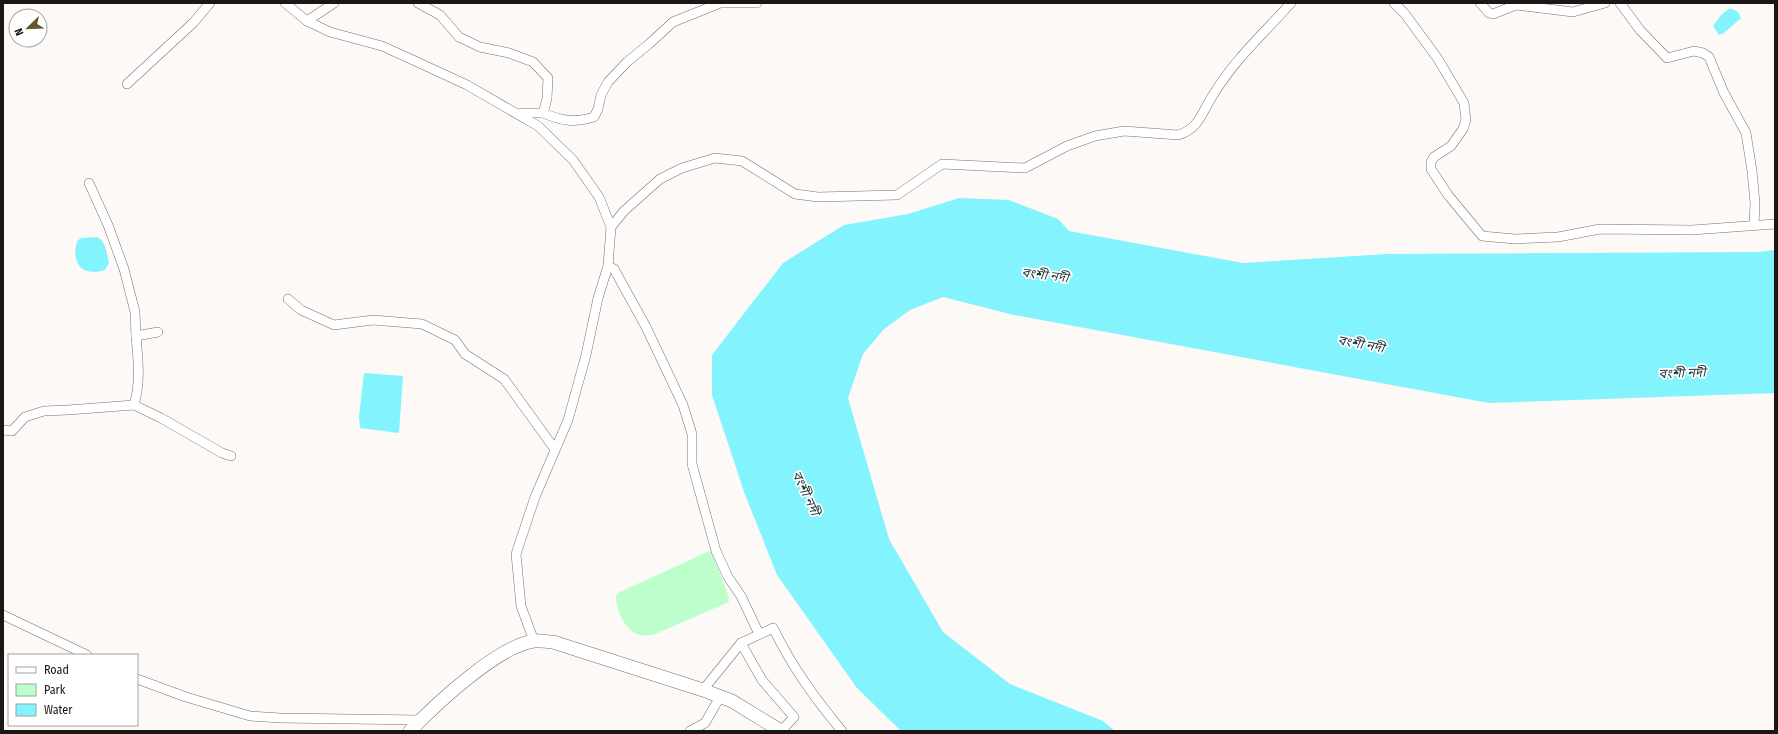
<svg xmlns="http://www.w3.org/2000/svg" width="1778" height="734" font-family="'Fira Sans Condensed','Noto Sans Bengali',sans-serif">
	<style>
		.green { fill: #bdffcc }
		.water { fill: #83f3fe }
		.lines { fill: none; stroke-linecap: round; stroke-linejoin: round }
		.street-casing { stroke: #7e6f68; stroke-width: 10 }
		.secondary-casing { stroke: #7e6f68; stroke-width: 14 }
		.street { stroke: #fff; stroke-width: 9 }
		.secondary { stroke: #fff; stroke-width: 13 }
		.labels { text-anchor: middle; dominant-baseline: central; stroke-width: 3.5; stroke-linejoin: round; paint-order: stroke }
		.water-label { font-size: 13px; font-style: italic; fill: #1d373a; stroke: #fff }
	</style>
	<rect width="100%" height="100%" fill="#fcf9f7"/>
	<path class="green" d="M711 551 728 595 729 602 653 635C648 635 641 637 637 634 624 629 616 609 616 596L618 593 707 552Z"/>
	<g class="water">
		<polygon points="1730,8 1738,12 1741,18 1724,33 1719,35 1713,26 1721,15"/>
		<polygon points="959,198 1009,200 1058,219 1069,231 1243,263 1387,254 1757,252 1775,250 1775,393 1489,403 1014,315 943,297 910,310 883,330 863,354 848,398 889,539 943,632 1010,684 1103,721 1115,731 901,731 857,688 777,575 744,492 712,395 712,355 783,263 844,225 908,214"/>
		<path d="M97 237C106 241 107 254 109 263L105 270C82 277 71 264 77 241L81 238Z"/>
		<polygon points="364,373 403,376 399,433 360,428 359,417"/>
	</g>
	<g class="lines">
		<g class="street-casing">
			<g id="street">
				<polyline points="285,3 307,21 330,32 382,46 413,60 467,85 538,126 573,160 599,197 611,227 608,266 598,298 586,355 568,420 535,497 516,554 521,606 534,641"/>
				<polyline points="418,3 440,15 459,37 480,47 509,53 533,62 548,78 547,99 543,113 517,113"/>
				<polyline points="1394,3 1405,14 1438,59 1464,103 1466,120 1463,129 1451,146 1434,157 1431,162 1431,169 1448,195 1482,236 1515,239 1558,237 1600,229 1692,230 1775,224"/>
				<polyline points="1480,3 1489,13 1493,14 1516,5 1573,12 1605,3"/>
				<polyline points="1620,3 1640,30 1667,58 1694,51 1703,53 1709,57 1724,93 1746,133 1752,171 1755,203 1754,225"/>
				<polyline points="307,21 334,3"/>
				<polyline points="127,84 193,23 210,3"/>
				<path d="M543 113C562 121 574 123 594 117L598 109 601 95 608 82 627 62 649 44 673 22 720 3H757"/>
				<polyline points="89,183 108,225 124,269 135,312 136,336 158,332"/>
				<path d="M611 227 624 211 660 179 682 168 715 158 742 161 795 194 818 197 897 195 942 164 1025 168 1067 146 1095 136 1124 131 1178 135C1199 129 1202 112 1213 95 1234 60 1264 33 1291 3"/>
				<polyline points="608,266 614,269 646,327 683,405 692,434 692,464 716,551 728,577 741,596 759,634"/>
				<polyline points="288,299 301,310 334,325 373,320 422,324 455,340 465,354 504,379 554,448"/>
				<path d="M136 336C138 360 141 381 134 405L161 418 222 453 231 456"/>
				<polyline points="3,430 12,431 25,417 44,411 68,410 134,405"/>
				<polyline points="3,615 87,655"/>
				<path d="M741 643 773 628C793 668 813 696 842 731"/>
				<polyline points="137,679 186,697 250,716 280,718 420,720"/>
				<polyline points="703,690 741,643 762,680 794,717 781,731"/>
				<polyline points="690,731 705,723 720,697"/>
			</g>
		</g>
		<g class="secondary-casing">
			<path id="secondary" d="M410 731C436 704 498 646 534 641 540 640 547 642 553 642L703 690 732 701 781 731"/>
		</g>
		<use href="#street" class="street"/>
		<use href="#secondary" class="secondary"/>
	</g>
	<g class="labels">
		<g class="water-label">
			<text transform="translate(1045 275) rotate(7)">বংশী নদী</text>
			<text transform="translate(1361 344) rotate(10)">বংশী নদী</text>
			<text transform="translate(1682 373) rotate(-2)">বংশী নদী</text>
			<text transform="translate(806 493) rotate(65)">বংশী নদী</text>
		</g>
	</g>
	<rect width="1778" height="734" fill="none" stroke="#1c1714" stroke-width="8"/>
	<rect x="8" y="654" width="130" height="72" fill="#ffffff" stroke="#a4a2a1"/>
	<rect x="16" y="667" width="20" height="6" fill="#ffffff" stroke="#a4a2a1"/>
	<text x="44" y="674" font-size="12" fill="#1c1714">Road</text>
	<rect x="16" y="684" width="20" height="12" fill="#bdffcc" stroke="#a4a2a1"/>
	<text x="44" y="694" font-size="12" fill="#1c1714">Park</text>
	<rect x="16" y="704" width="20" height="12" fill="#83f3fe" stroke="#a4a2a1"/>
	<text x="44" y="714" font-size="12" fill="#1c1714">Water</text>
	<g transform="translate(28 28) rotate(247)"><circle r="19" fill="#ffffff" stroke="#a4a2a1"/>
	<path d="M0-3L7 15L0 10L-7 15Z" fill="#665724"/>
	<text y="-6" font-size="11" font-weight="bold" text-anchor="middle" fill="#1c1714">N</text>
	</g>
</svg>
